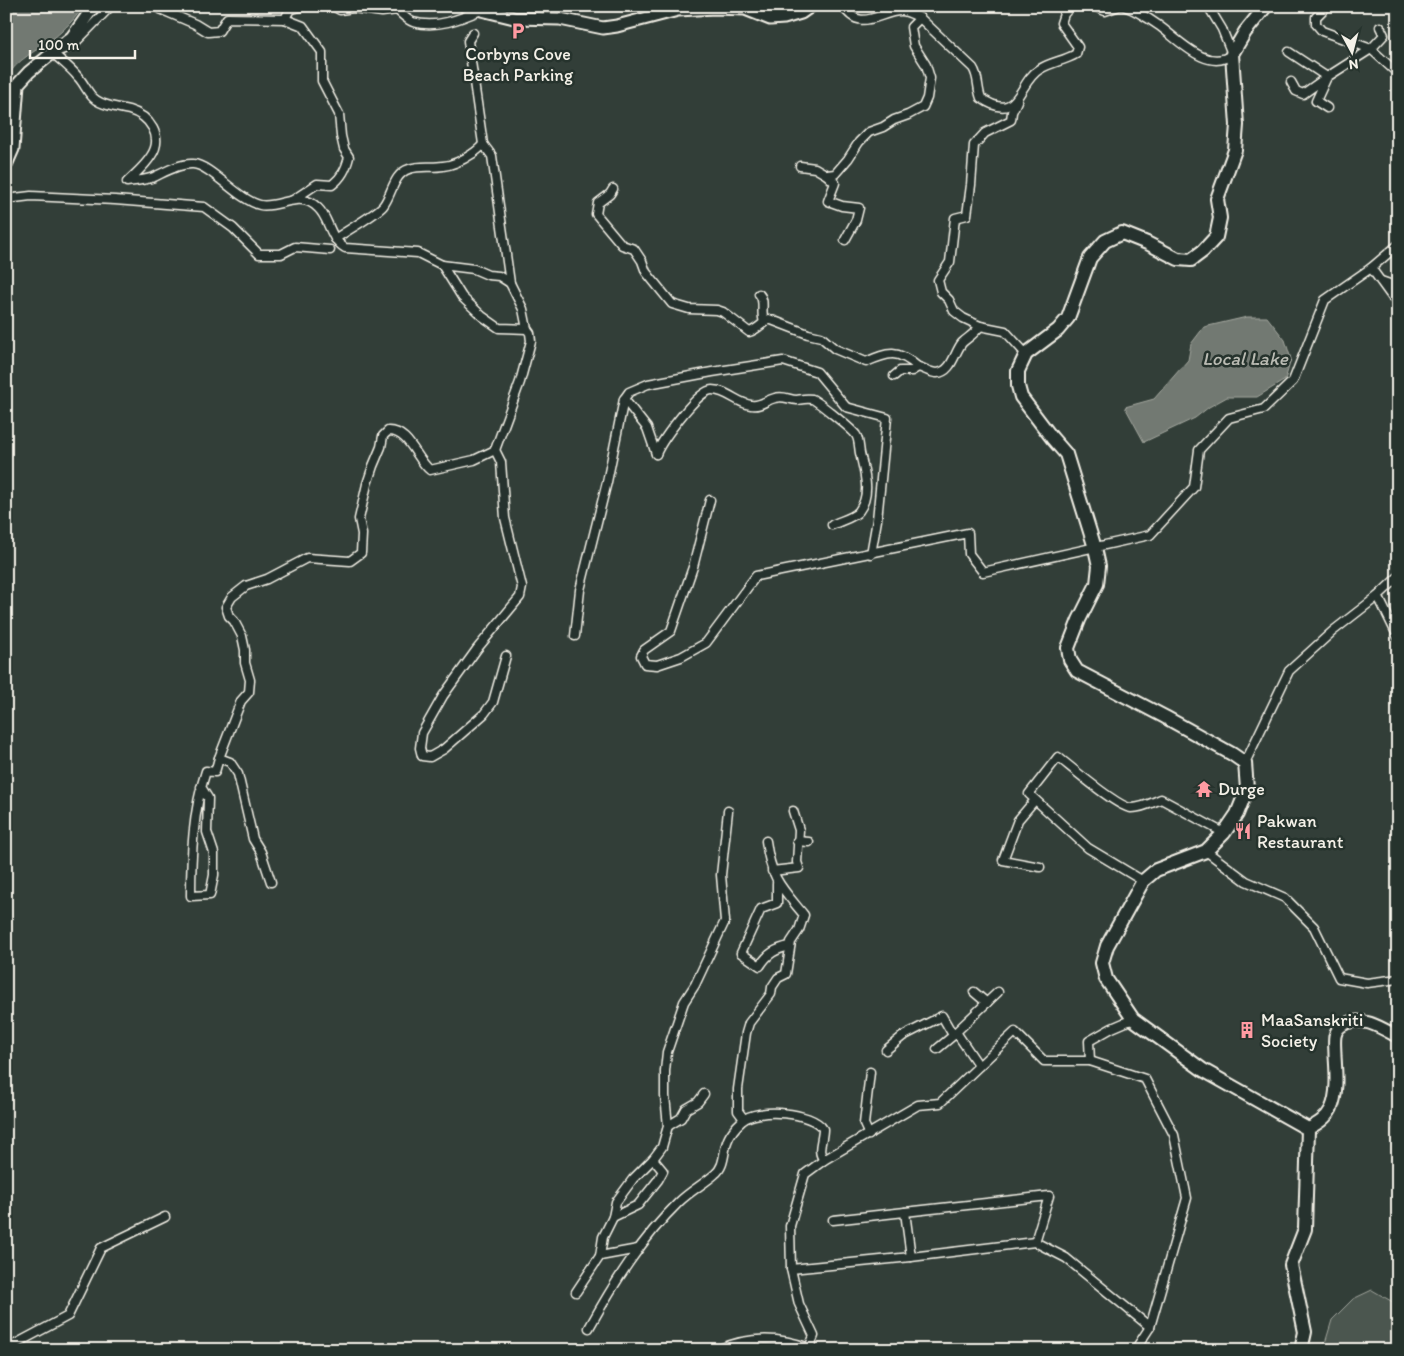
<svg xmlns="http://www.w3.org/2000/svg" width="1404" height="1356" font-family="Itim,sans-serif">
	<style>
		.green { fill: #4c564f; stroke: #a0a49c }
		.water { fill: #727972; stroke: #a6a9a1 }
		.lines { fill: none; stroke-linecap: round; stroke-linejoin: round }
		.minor-casing { stroke: #f4f1e8; stroke-width: 11 }
		.secondary-casing { stroke: #f4f1e8; stroke-width: 15 }
		.primary-casing { stroke: #f4f1e8; stroke-width: 16 }
		.minor { stroke: #26332d; stroke-width: 8 }
		.secondary { stroke: #26332d; stroke-width: 11 }
		.primary { stroke: #26332d; stroke-width: 12 }
		.labels { text-anchor: middle; dominant-baseline: central; stroke-width: 5; stroke-linejoin: round; paint-order: stroke }
		.poi-label { font-size: 18px; fill: #f4f1e8; stroke: #26332d; text-anchor: start }
		.water-label { font-size: 19px; font-style: italic; fill: #babbb3; stroke: #26332d }
	</style>
	<rect width="100%" height="100%" fill="#323e38"/>
	<filter id="ink" filterUnits="userSpaceOnUse"><feTurbulence type="fractalNoise" baseFrequency=".02" numOctaves="2"/><feDisplacementMap in="SourceGraphic" scale="10" xChannelSelector="R" yChannelSelector="G"/><feConvolveMatrix kernelMatrix="1 2 1 2 8 2 1 2 1" color-interpolation-filters="sRGB"/></filter>
	<g filter="url(#ink)">
		<polygon class="green" points="1372,1290 1398,1305 1398,1350 1323,1350 1332,1320 1353,1299"/>
		<g class="water">
			<path d="M6 6H83C76 18 65 29 54 38 37 51 16 59 6 79Z"/>
			<polygon points="1247,317 1267,317 1285,340 1291,359 1285,380 1257,397 1227,397 1209,407 1195,418 1144,442 1125,407 1154,399 1188,360 1191,344 1204,327"/>
		</g>
		<g class="lines">
			<g class="minor-casing">
				<g id="minor">
					<path d="M111 6 72 46 53 53C61 61 71 68 78 77 85 84 88 95 96 100 106 107 118 107 129 110 150 116 164 137 151 156 145 166 135 174 127 182 136 181 146 180 154 177 165 172 180 163 193 164 211 165 238 200 260 205 279 209 300 189 318 208 330 219 328 237 345 248L418 253 442 265 462 297 482 316 499 328 527 329 530 333 531 341 520 382 495 450 474 460 430 470C416 459 409 430 388 431L383 436 381 447 373 466 367 484 359 519 362 534 361 553 350 561 307 558 267 579 246 586 232 597 226 607 229 616 234 621 242 636 245 650V663L250 680 249 692 241 701 219 758 215 772 206 771C193 810 191 855 191 896L210 895 214 875V853L207 832 208 798 201 787"/>
					<polyline points="153,6 195,24 208,32 219,31 227,18 285,19 290,9 305,6"/>
					<path d="M333 6 340 10 353 8 382 12 397 10C402 14 407 20 413 22 436 29 460 19 481 10"/>
					<path d="M843 6C860 34 880 11 901 11 908 11 914 15 920 18L973 68C979 77 977 88 981 98 1020 125 1017 82 1040 69 1051 62 1064 61 1076 54L1078 47 1061 23 1064 14 1071 6"/>
					<polyline points="1093,6 1105,11 1119,6"/>
					<path d="M1124 6C1136 10 1148 18 1158 25 1177 38 1208 74 1232 54L1222 29 1208 6"/>
					<polyline points="1327,6 1316,17 1316,24 1322,31 1371,49 1384,35 1380,27"/>
					<path d="M285 19 303 26 322 52V81L339 114 341 136 344 149 349 157C346 169 342 177 332 185L317 184 293 200"/>
					<polyline points="1289,52 1327,77 1371,49 1395,71"/>
					<polyline points="1291,82 1296,91 1303,94 1327,77 1316,101 1327,108"/>
					<polyline points="1017,101 1012,112 1011,120 985,133 974,145 971,185 967,215 955,218 950,262 938,280 941,292 949,300 954,311 963,318 980,326 1005,331 1026,354"/>
					<polyline points="483,144 492,156 510,283"/>
					<polyline points="800,166 815,168 827,175 835,174 848,159 859,142 869,132 883,127 894,120 908,115 923,107 927,98 930,78 926,65 914,46 911,27 920,18"/>
					<polyline points="827,175 835,183 828,201 842,206 859,208 856,220 845,240"/>
					<path d="M613 189 610 194 598 203 596 214 622 245 634 249 642 261 646 272 672 304 689 309 717 310 723 312 749 332C757 330 762 323 769 319L808 334 821 337 835 349 866 362C889 352 897 349 918 367"/>
					<polyline points="6,199 31,196 115,200 204,207 233,228 259,254 281,254 295,247 330,250"/>
					<path d="M335 239C346 231 375 215 383 206 392 195 393 174 409 169 420 165 432 168 443 166 454 165 463 160 472 154 476 151 480 149 483 144L468 41 473 33"/>
					<polyline points="442,265 474,269 488,275 499,276 510,283 523,309 527,329"/>
					<polyline points="1371,268 1392,297 1398,301"/>
					<polyline points="1381,281 1398,287"/>
					<path d="M759 294C766 301 760 311 764 322"/>
					<path d="M894 376 900 371H912L918 367C924 368 930 373 937 373 952 372 954 353 962 343 968 337 974 335 980 326"/>
					<polyline points="624,399 647,428 656,454"/>
					<polyline points="495,450 501,462 505,518 522,587 520,597 477,649 443,696 422,733 420,748 422,756 430,757 444,749 484,714 493,702 506,656"/>
					<path d="M656 454C662 440 698 390 712 390 727 390 737 403 751 405 760 407 766 400 775 398 784 395 789 400 797 400 803 399 806 398 812 399 816 400 853 430 856 435 859 439 859 448 860 453 864 472 872 494 859 511 854 518 839 521 832 525"/>
					<polyline points="710,500 693,567 671,631 644,650 641,656 645,664 657,665 681,657 706,643 756,576 968,533 969,554 983,572 1150,535 1194,487 1199,450 1229,418 1264,409 1293,381 1325,300 1371,268 1398,245"/>
					<polyline points="1378,596 1398,637"/>
					<polyline points="575,636 580,590 607,482 624,399 629,392 648,384 712,372 783,361 817,372 846,407 887,418 877,520 871,554"/>
					<polyline points="219,758 230,762 238,774 253,839 261,852 271,882"/>
					<polyline points="1245,763 1289,671 1333,631 1378,596 1398,577"/>
					<polyline points="1035,800 1018,820 1003,860 1040,867"/>
					<polyline points="797,841 809,842"/>
					<polyline points="1206,851 1246,881 1285,898 1314,927 1339,978 1367,983 1398,979"/>
					<polyline points="772,871 799,868 797,862 799,830 793,811"/>
					<path d="M1143 881 1088 848 1029 794 1058 757C1071 767 1117 807 1131 808 1142 808 1152 803 1161 799L1224 833"/>
					<path d="M777 883V903L761 909 741 953 760 966C768 953 776 949 790 946"/>
					<polyline points="974,992 987,1003"/>
					<polyline points="937,1049 955,1034"/>
					<polyline points="886,1050 903,1036 942,1016 953,1035"/>
					<polyline points="1090,1061 1089,1041 1112,1028 1133,1019"/>
					<polyline points="979,1066 956,1032 998,992"/>
					<path d="M744 1119 738 1111V1089L746 1033 749 1023 771 994 772 987 778 978 786 974 791 942 799 930 804 915C781 887 771 879 766 841"/>
					<polyline points="668,1126 681,1118 686,1109 698,1102 704,1094"/>
					<polyline points="869,1135 864,1124 870,1072"/>
					<polyline points="905,1212 911,1257"/>
					<polyline points="613,1217 638,1205 658,1180 663,1171 653,1159"/>
					<polyline points="833,1220 1049,1196 1035,1242"/>
					<polyline points="638,1249 600,1256 603,1237 613,1217 616,1202 633,1179 653,1159 662,1147 668,1126 665,1096 665,1071 667,1052 684,1002 695,985 725,921 721,875 728,811"/>
					<polyline points="791,1269 911,1257 1035,1242 1066,1258 1150,1327"/>
					<polyline points="576,1292 600,1256"/>
					<path d="M589 1328C614 1283 642 1238 679 1202 690 1191 704 1184 715 1174 725 1166 723 1153 727 1142 729 1135 736 1126 742 1121 757 1107 813 1112 823 1129 823 1141 816 1151 824 1160"/>
					<polyline points="809,1348 814,1336 799,1304 791,1269 790,1226 805,1174 824,1160 918,1105 940,1103 1015,1032 1044,1061 1090,1061 1145,1079 1174,1135 1187,1198 1150,1327 1135,1350"/>
					<polyline points="6,1349 68,1316 101,1248 165,1217"/>
					<path d="M717 1350C747 1337 778 1336 809 1348L810 1350"/>
				</g>
			</g>
			<g class="secondary-casing">
				<g id="secondary">
					<polyline points="465,6 514,18 560,19 603,28 617,26 678,10 715,8 745,9 770,19 784,18 801,13 811,6"/>
					<polyline points="6,165 13,149 18,84 29,72 72,37 94,6"/>
					<path d="M1308 1129C1317 1124 1326 1119 1331 1109 1338 1094 1336 1072 1335 1056 1335 1049 1334 1042 1335 1036 1336 1030 1341 1025 1347 1023 1364 1016 1383 1029 1398 1037"/>
				</g>
			</g>
			<g class="primary-casing">
				<polyline id="primary" points="1266,6 1245,32 1232,54 1237,125 1235,150 1217,199 1220,218 1216,237 1203,251 1191,260 1178,259 1147,243 1122,233 1105,241 1090,258 1068,318 1058,330 1026,354 1018,371 1018,386 1021,397 1052,438 1066,454 1095,548 1099,566 1097,584 1079,620 1068,648 1070,660 1077,671 1165,717 1232,754 1245,763 1247,789 1237,814 1224,833 1206,851 1156,870 1143,881 1107,946 1102,963 1106,979 1133,1019 1203,1070 1308,1129 1305,1229 1291,1265 1305,1332 1301,1350"/>
			</g>
			<use href="#minor" class="minor"/>
			<use href="#secondary" class="secondary"/>
			<use href="#primary" class="primary"/>
		</g>
	</g>
	<defs>
		<g id="parking-bare" transform="scale(1.35)"><path d="M-3.5-5.5H1a3.5 3.5 0 0 1 0 7H-1V5.5H-3.5ZM-1-3.4V-.6H.8a1.4 1.4 0 0 0 0-2.8Z" fill="#ff9aa2" stroke="#26332d" stroke-width="2.5" paint-order="stroke"/></g>
		<g id="temple-bare" transform="scale(1.35)"><path d="M0-6L5-2H3V0L6.5 2.5H4V6H1.5V3h-3V6H-4V2.5H-6.5L-3 0V-2H-5Z" fill="#ff9aa2" stroke="#26332d" stroke-width="2.5" paint-order="stroke"/></g>
		<g id="restaurant-bare" transform="scale(1.35)"><path d="M-5-6h1v4h1v-4h1v4h1v-4h1v5L-1.5 .5V6h-2V.5L-5-1ZM5-6V6H3V1.5H1.5Q1.5-4 5-6Z" fill="#ff9aa2" stroke="#26332d" stroke-width="2.5" paint-order="stroke"/></g>
		<g id="building-bare" transform="scale(1.35)"><path d="M-4-6H4V6H1V3H-1V6H-4ZM-2.5-4.3h1.7v1.8h-1.7ZM.8-4.3h1.7v1.8H.8ZM-2.5-1h1.7V.8h-1.7ZM.8-1h1.7V.8H.8Z" fill="#ff9aa2" stroke="#26332d" stroke-width="2.5" paint-order="stroke"/></g>
	</defs>
	<g fill-rule="evenodd">
		<use href="#parking-bare" x="518" y="31"/>
		<use href="#temple-bare" x="1204" y="789"/>
		<use href="#restaurant-bare" x="1243" y="831"/>
		<use href="#building-bare" x="1247" y="1030"/>
	</g>
	<g class="labels">
		<g class="poi-label">
			<text x="518" y="54" text-anchor="middle">Corbyns Cove<tspan x="518" dy="21">Beach Parking</tspan></text>
			<text x="1218" y="789">Durge</text>
			<text x="1257" y="821">Pakwan<tspan x="1257" dy="21">Restaurant</tspan></text>
			<text x="1261" y="1020">MaaSanskriti<tspan x="1261" dy="21">Society</tspan></text>
		</g>
		<g class="water-label">
			<text x="1245" y="358">Local Lake</text>
		</g>
	</g>
	<rect width="1404" height="1356" fill="none" stroke="#26332d" stroke-width="25"/>
	<rect x="12" y="12" width="1379" height="1331" fill="none" stroke="#f4f1e8" stroke-width="2" filter="url(#ink)"/>
	<g transform="translate(1352 52) rotate(173)" stroke="#26332d" stroke-width="4" paint-order="stroke">
	<path d="M0-4L9 19L0 12L-9 19Z" fill="#f4f1e8"/>
	<text y="-8" font-size="14" font-weight="bold" text-anchor="middle" fill="#f4f1e8">N</text>
	</g>
	<path d="M30 50v8h105v-8" fill="none" stroke="#f4f1e8" stroke-width="2.5"/>
	<text x="38" y="50" font-size="15" fill="#f4f1e8" stroke="#26332d" stroke-width="4" paint-order="stroke">100 m</text>
</svg>
